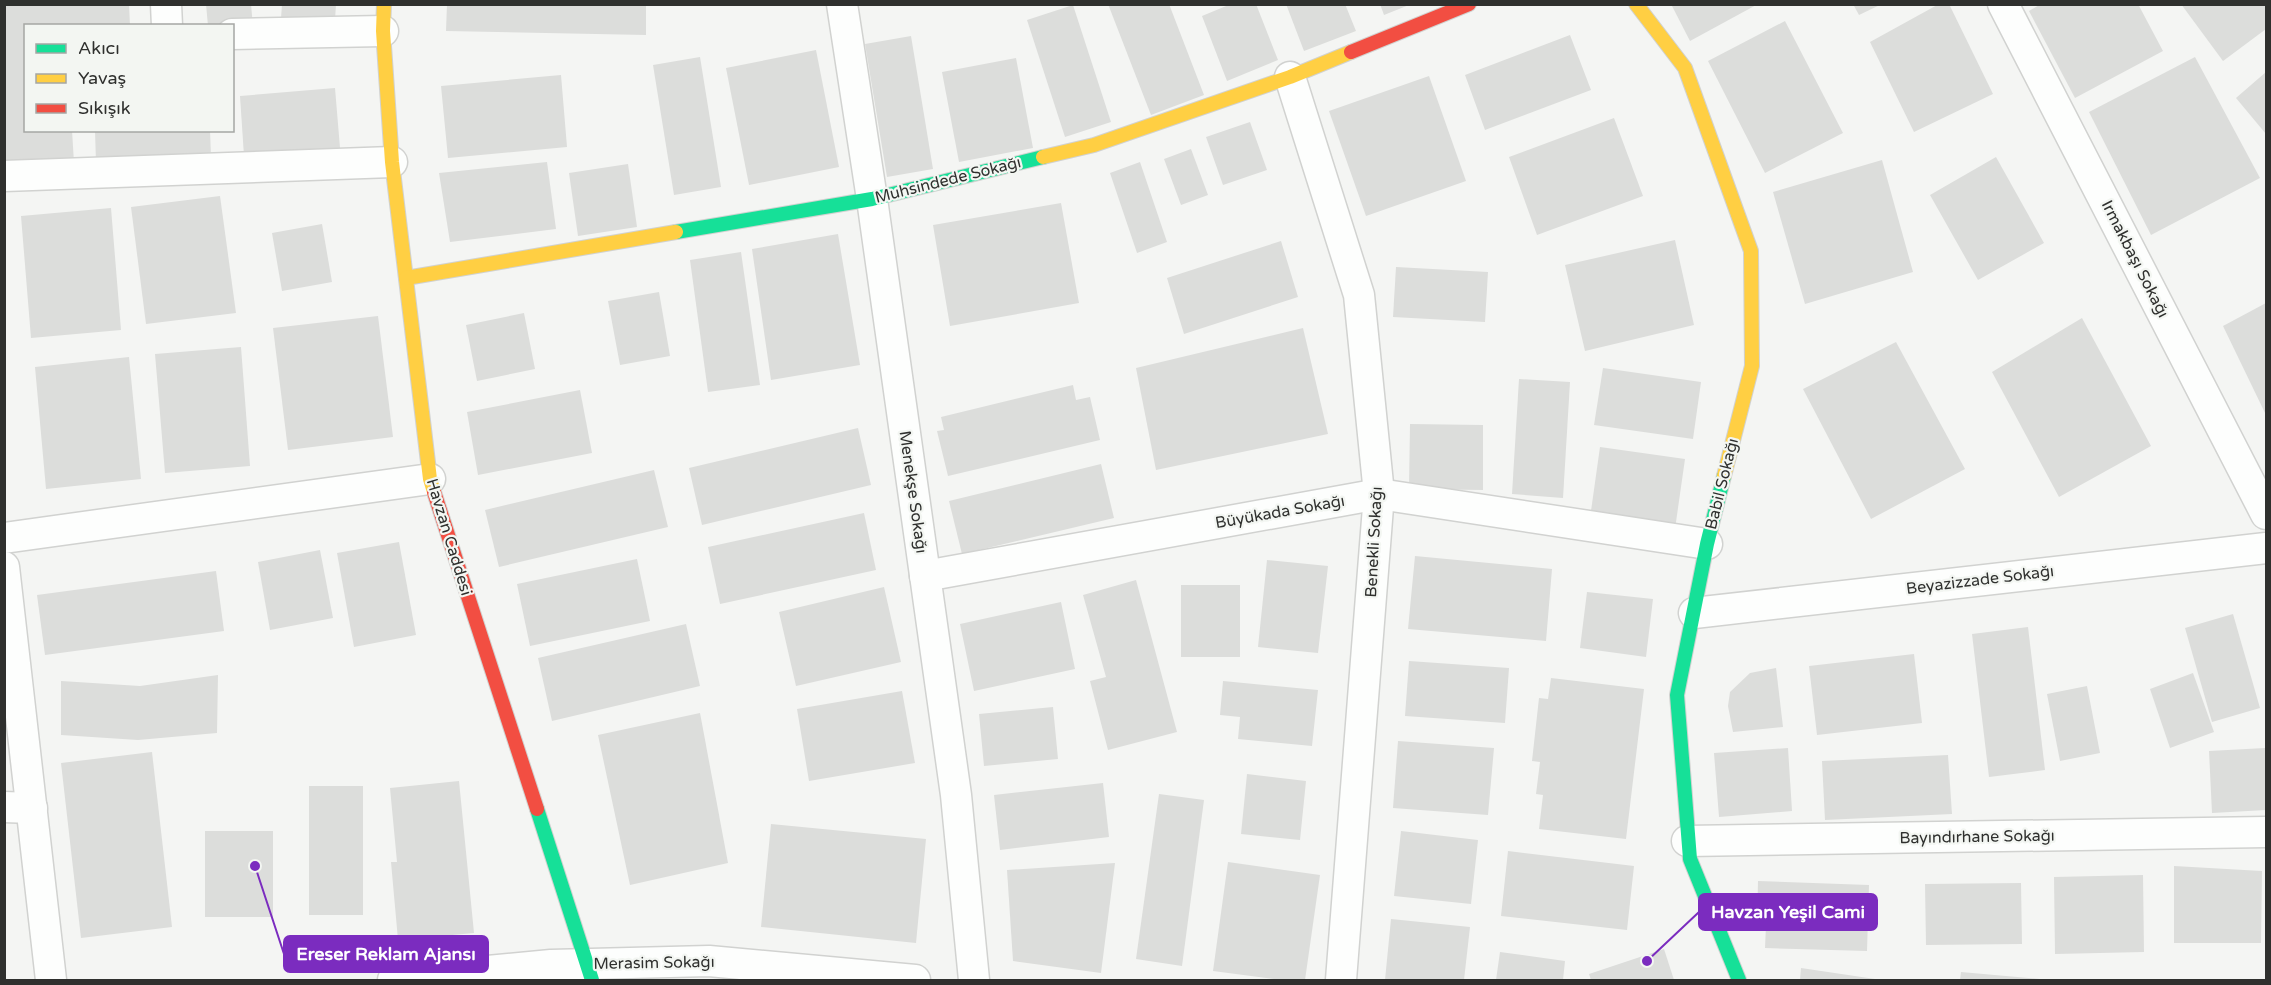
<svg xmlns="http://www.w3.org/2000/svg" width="2271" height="985" font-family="'Varela Round',sans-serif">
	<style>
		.building { fill: #dcdddb }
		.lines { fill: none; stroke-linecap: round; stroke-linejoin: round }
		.street-casing { stroke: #d1d2d0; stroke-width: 33 }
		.fast-casing { stroke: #d1d2d0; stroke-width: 16 }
		.slow-casing { stroke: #d1d2d0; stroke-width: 16 }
		.jam-casing { stroke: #d1d2d0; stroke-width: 16 }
		.street { stroke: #fdfefd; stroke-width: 30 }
		.fast { stroke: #16e098; stroke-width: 14 }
		.slow { stroke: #ffcf43; stroke-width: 14 }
		.jam { stroke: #f24e42; stroke-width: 14 }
		.labels { text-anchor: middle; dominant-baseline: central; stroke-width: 4.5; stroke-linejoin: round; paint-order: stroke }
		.street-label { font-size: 16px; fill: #2f302e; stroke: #f3f6f2 }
		.leader { fill: none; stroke: #7b2cbf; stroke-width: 2 }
		.callout-dot { fill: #7b2cbf; stroke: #f3f6f2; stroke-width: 2 }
		.callout { fill: #7b2cbf; stroke: #7b2cbf; stroke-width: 2 }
		.callout-label { font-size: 18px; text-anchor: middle; font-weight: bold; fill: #fff }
	</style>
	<rect width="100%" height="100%" fill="#f4f5f3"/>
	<g class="building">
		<polygon points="4,4 129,4 130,26 26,26 26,130 72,130 74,163 4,167"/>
		<polygon points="206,4 251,4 253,27 208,26"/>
		<polygon points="282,4 336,4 335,20 281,19"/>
		<polygon points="447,4 646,4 646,35 446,31"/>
		<polygon points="1108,4 1169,4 1204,95 1151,115"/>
		<polygon points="1231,4 1256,4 1278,60 1227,81 1202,16"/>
		<polygon points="1286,4 1345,4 1356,31 1304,51"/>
		<polygon points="1380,4 1409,4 1409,5 1384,15"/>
		<polygon points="1671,4 1758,4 1690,41"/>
		<polygon points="1853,4 1882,4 1859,15"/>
		<polygon points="1939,4 1949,4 1993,94 1914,132 1870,42"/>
		<polygon points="2041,4 2138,4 2163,51 2075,98 2029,11"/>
		<polygon points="2181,4 2266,4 2266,29 2223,61"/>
		<polygon points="1073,5 1111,122 1065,137 1027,20"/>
		<polygon points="1785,21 1843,133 1765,173 1708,61"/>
		<polygon points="1570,35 1591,90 1485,130 1465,75"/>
		<polygon points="911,36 933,169 887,177 865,44"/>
		<polygon points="816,50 839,167 749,185 726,68"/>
		<polygon points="700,57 721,187 674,195 653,65"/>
		<polygon points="2195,57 2260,178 2151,235 2089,112"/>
		<polygon points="1016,58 1033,148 959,162 942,72"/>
		<polygon points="2266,72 2266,134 2236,98"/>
		<polygon points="561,75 567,147 448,158 441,86"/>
		<polygon points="1429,76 1466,181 1366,216 1329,111"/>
		<polygon points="335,88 340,148 244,156 240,96"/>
		<polygon points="1614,118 1643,196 1537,235 1509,157"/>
		<polygon points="1250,122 1267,170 1223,185 1206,137"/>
		<polygon points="95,130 210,130 211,157 96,163"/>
		<polygon points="1191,149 1208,195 1181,205 1164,159"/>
		<polygon points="1996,157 2044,243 1978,280 1930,195"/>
		<polygon points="1882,160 1913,272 1805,304 1773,192"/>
		<polygon points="547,162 556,229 450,242 439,173"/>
		<polygon points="1140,162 1167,242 1137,253 1110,173"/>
		<polygon points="628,164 637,227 578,236 569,173"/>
		<polygon points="220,196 236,313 146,324 131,207"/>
		<polygon points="1061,203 1079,303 950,326 933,225"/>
		<polygon points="111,208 121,330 31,338 21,216"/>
		<polygon points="322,224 332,282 282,291 272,233"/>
		<polygon points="838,234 860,365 771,380 752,249"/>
		<polygon points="1675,240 1694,325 1585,351 1565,265"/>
		<polygon points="1281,241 1298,297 1184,334 1167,278"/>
		<polygon points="741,252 760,385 708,392 690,260"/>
		<polygon points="1396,267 1488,272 1485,322 1393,317"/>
		<polygon points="659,292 670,356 620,365 608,301"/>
		<polygon points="2266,303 2266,415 2223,326"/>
		<polygon points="524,313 535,369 477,381 466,325"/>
		<polygon points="378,316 393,437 288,450 273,328"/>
		<polygon points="2082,318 2151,446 2059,497 1992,372"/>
		<polygon points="1303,328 1328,434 1156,470 1136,368"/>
		<polygon points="1896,342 1965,469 1871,519 1803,389"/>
		<polygon points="241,347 250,466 165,473 155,354"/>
		<polygon points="129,357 141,479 46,489 35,367"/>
		<polygon points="1603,368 1701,382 1693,439 1594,425"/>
		<polygon points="1519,379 1570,382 1563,498 1512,494"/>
		<polygon points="1073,385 1076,400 1090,397 1100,440 948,476 937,431 944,430 941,417"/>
		<polygon points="580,390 592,453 478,475 467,412"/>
		<polygon points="1410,424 1483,425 1483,490 1409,489"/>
		<polygon points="858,428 871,485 702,525 689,468"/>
		<polygon points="1600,447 1685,459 1675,529 1590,518"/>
		<polygon points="1101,464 1114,518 962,554 949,501"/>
		<polygon points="654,470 668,527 499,567 485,510"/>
		<polygon points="864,513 876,570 720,604 708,547"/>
		<polygon points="399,542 416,635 354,647 337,553"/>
		<polygon points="320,550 333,618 270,630 258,562"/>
		<polygon points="1415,556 1552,569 1546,641 1408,629"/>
		<polygon points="637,559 650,621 530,646 517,584"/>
		<polygon points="1267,560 1328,566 1318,653 1258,647"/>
		<polygon points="216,571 224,631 45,655 37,595"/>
		<polygon points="1136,580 1177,732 1108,750 1090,681 1106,677 1083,595"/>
		<rect x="1181" y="585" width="59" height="72"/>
		<polygon points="884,587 901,662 796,686 779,612"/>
		<polygon points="1587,592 1653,599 1646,657 1580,648"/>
		<polygon points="1061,602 1075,669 974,691 960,624"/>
		<polygon points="2233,614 2260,708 2212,722 2185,628"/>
		<polygon points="686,624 700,686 552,721 538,658"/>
		<polygon points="2028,627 2045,770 1989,777 1972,634"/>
		<polygon points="1914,654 1922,723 1817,735 1809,666"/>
		<polygon points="1409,661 1509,668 1505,723 1405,716"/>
		<polygon points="1776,668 1783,727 1733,732 1728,706 1730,692 1750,673"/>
		<polygon points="2193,673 2214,732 2170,748 2150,689"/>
		<polygon points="218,675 217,733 138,740 61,735 61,681 140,686"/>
		<polygon points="1551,678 1644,689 1626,839 1539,829 1543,795 1536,794 1540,762 1532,761 1539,698 1548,699"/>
		<polygon points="1223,681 1318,690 1312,746 1238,739 1240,717 1220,715"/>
		<polygon points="2087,686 2100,753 2060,761 2047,694"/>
		<polygon points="902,691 915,763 809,781 797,709"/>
		<polygon points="1053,707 1058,759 984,766 979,714"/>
		<polygon points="700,713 728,863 630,885 598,735"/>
		<polygon points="1398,741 1494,748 1488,815 1393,808"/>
		<polygon points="1788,748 1792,811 1719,817 1714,753"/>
		<polygon points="2265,748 2266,810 2212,813 2209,751"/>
		<polygon points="152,752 172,927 81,938 61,763"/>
		<polygon points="1948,755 1952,814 1825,820 1822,761"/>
		<polygon points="1247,774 1306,781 1300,840 1241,834"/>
		<polygon points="459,781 474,933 398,940 391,862 397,862 390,788"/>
		<polygon points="1103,783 1109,837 1000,850 994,795"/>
		<rect x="309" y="786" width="54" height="129"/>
		<polygon points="1159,794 1204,800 1182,966 1136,959"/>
		<polygon points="771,824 926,839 916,943 761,927"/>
		<rect x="205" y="831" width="68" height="86"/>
		<polygon points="1401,831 1478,840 1471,904 1394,896"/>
		<polygon points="1508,851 1634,866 1627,930 1501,916"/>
		<polygon points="1228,862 1320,875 1305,980 1282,980 1213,971"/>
		<polygon points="1115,863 1101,973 1013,961 1007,870"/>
		<polygon points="2174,866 2262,871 2261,943 2174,943"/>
		<polygon points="2143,875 2144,952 2055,954 2054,877"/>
		<polygon points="1758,881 1869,885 1867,951 1765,948 1766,925 1757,925"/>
		<polygon points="2021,883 2022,944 1926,945 1925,884"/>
		<polygon points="1391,919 1470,927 1464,980 1385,980"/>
		<polygon points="1664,949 1674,980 1591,980 1589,974"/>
		<polygon points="1500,952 1565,961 1563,980 1496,980"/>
		<polygon points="1801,968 1875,979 1875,980 1800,980"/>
		<polygon points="1961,972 2040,979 2039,980 1960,980"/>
	</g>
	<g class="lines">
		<g class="street-casing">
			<g id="street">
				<polyline points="166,4 167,26"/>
				<polyline points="842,4 872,199 956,795 974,980"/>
				<polyline points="2003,4 2266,514"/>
				<polyline points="232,34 383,31"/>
				<polyline points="1290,77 1359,295 1379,494 1341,980"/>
				<polyline points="4,176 392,162"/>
				<polyline points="4,538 430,479"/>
				<polyline points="4,567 51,980"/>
				<polyline points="925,576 1379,494 1707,544"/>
				<polyline points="1694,613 2266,548"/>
				<polyline points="4,807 32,808"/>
				<polyline points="1687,841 2266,832"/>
				<polyline points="393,980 551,965 709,961 915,980"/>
			</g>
		</g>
		<g class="fast-casing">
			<g id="fast">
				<polyline points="676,232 872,199 1043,157"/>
				<polyline points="1724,476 1707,544 1677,695 1690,859 1739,980"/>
				<polyline points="537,809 592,980"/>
			</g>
		</g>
		<g class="slow-casing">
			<g id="slow">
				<polyline points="384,4 383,31 392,162 430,479 434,492"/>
				<polyline points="1636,4 1685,68 1751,251 1752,366 1724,476"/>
				<polyline points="1043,157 1094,145 1290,77 1351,52"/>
				<polyline points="406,278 676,232"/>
			</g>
		</g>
		<g class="jam-casing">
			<g id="jam">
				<polyline points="1351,52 1469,4"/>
				<polyline points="434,492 537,809"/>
			</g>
		</g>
		<use href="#street" class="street"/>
		<use href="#fast" class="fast"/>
		<use href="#slow" class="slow"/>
		<use href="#jam" class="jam"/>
	</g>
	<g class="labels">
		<g class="street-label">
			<text transform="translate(948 180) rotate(-14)">Muhsindede Sokağı</text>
			<text transform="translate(2135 259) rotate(63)">Irmakbaşı Sokağı</text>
			<text transform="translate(1722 484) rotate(-76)">Babil Sokağı</text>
			<text transform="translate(913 492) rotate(82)">Menekşe Sokağı</text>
			<text transform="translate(1280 512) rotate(-10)">Büyükada Sokağı</text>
			<text transform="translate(449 537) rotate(73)">Havzan Caddesi</text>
			<text transform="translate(1374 542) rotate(-87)">Benekli Sokağı</text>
			<text transform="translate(1980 580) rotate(-7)">Beyazizzade Sokağı</text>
			<text transform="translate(1977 837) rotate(-1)">Bayındırhane Sokağı</text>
			<text transform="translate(654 963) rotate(-1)">Merasim Sokağı</text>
		</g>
	</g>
	<path class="leader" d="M1647 961L1699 912M255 866L284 954"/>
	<g class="callout-dot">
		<circle cx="1647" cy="961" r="6"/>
		<circle cx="255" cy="866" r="6"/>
	</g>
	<g class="callout">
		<rect x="1699" y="894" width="178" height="36" rx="6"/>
		<rect x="284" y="936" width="204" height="36" rx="6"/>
	</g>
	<g class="callout-label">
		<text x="1788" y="918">Havzan Yeşil Cami</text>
		<text x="386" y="960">Ereser Reklam Ajansı</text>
	</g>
	<rect width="2271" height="985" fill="none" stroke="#2f302e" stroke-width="12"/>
	<rect x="24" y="24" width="210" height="108" fill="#f3f6f2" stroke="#a5a7a4" stroke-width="1.5"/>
	<rect x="36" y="44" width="30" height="9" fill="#16e098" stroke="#a5a7a4" stroke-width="1.5"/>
	<text x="78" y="54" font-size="18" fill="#2f302e">Akıcı</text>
	<rect x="36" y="74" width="30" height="9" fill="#ffcf43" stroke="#a5a7a4" stroke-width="1.5"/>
	<text x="78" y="84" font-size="18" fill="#2f302e">Yavaş</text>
	<rect x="36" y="104" width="30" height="9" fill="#f24e42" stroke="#a5a7a4" stroke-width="1.5"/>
	<text x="78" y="114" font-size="18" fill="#2f302e">Sıkışık</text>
</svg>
